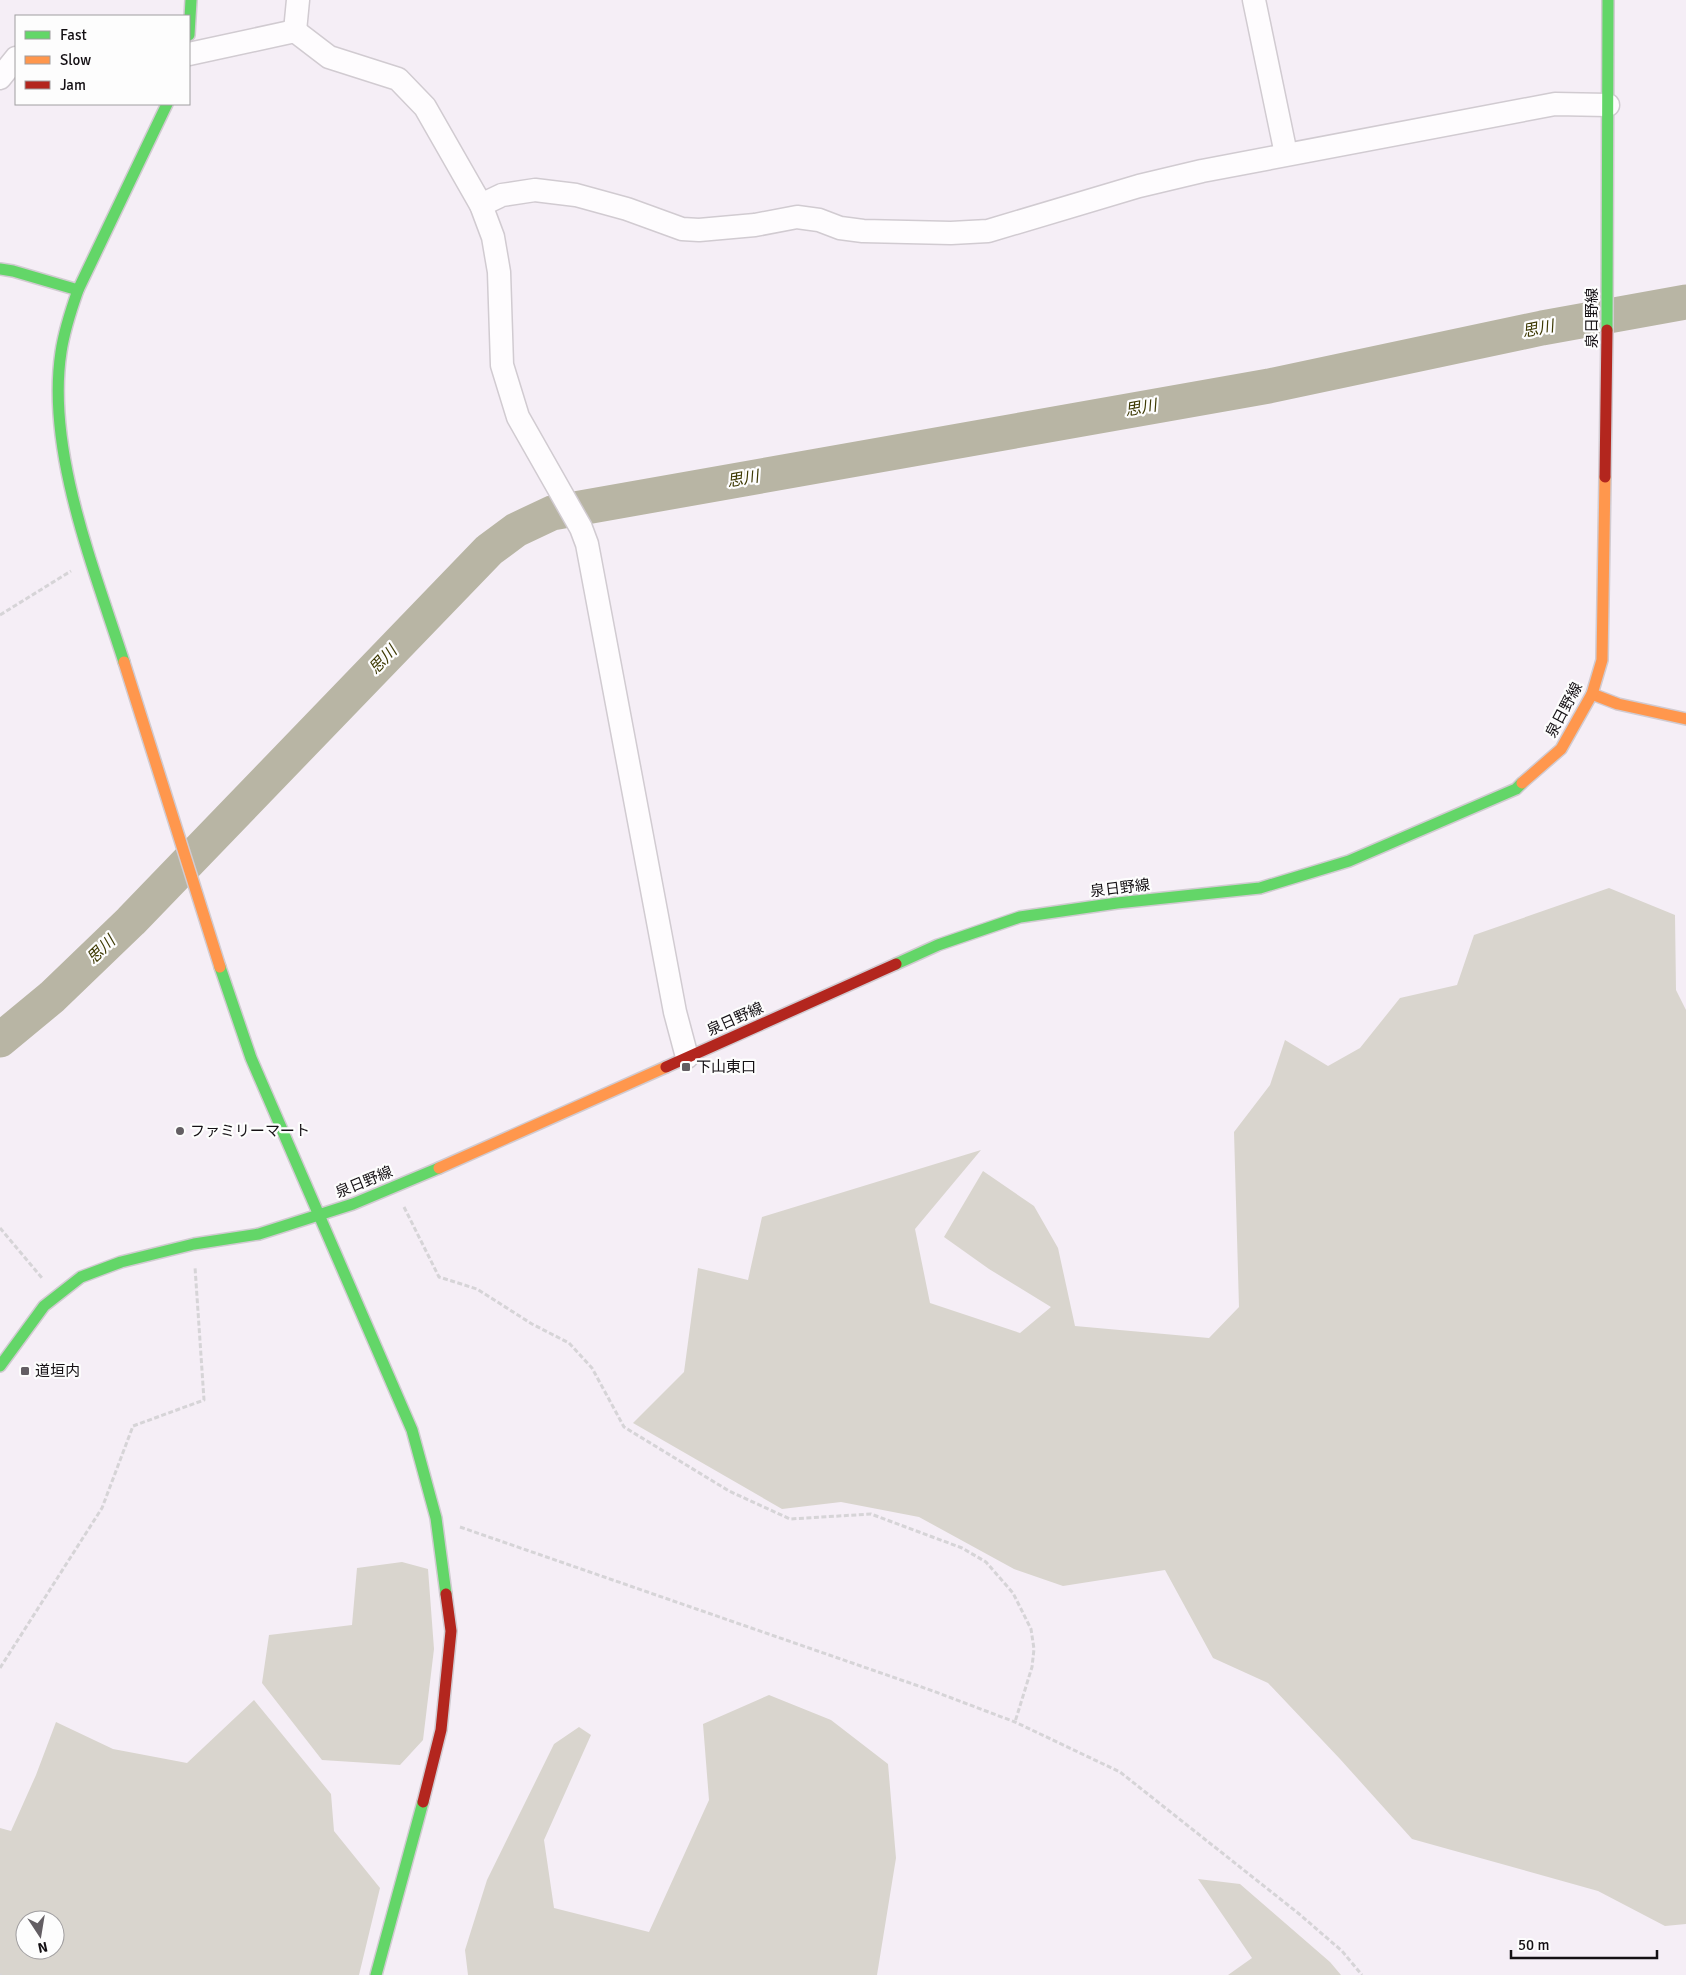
<svg xmlns="http://www.w3.org/2000/svg" width="1686" height="1975" font-family="Signika,'Noto Sans JP',sans-serif">
	<style>
		.green { fill: #d9d5ce; fill-rule: evenodd }
		.lines { fill: none; stroke-linecap: round; stroke-linejoin: round }
		.river { stroke: #b8b5a4; stroke-width: 35 }
		.street-casing { stroke: #d1cbd1; stroke-width: 25 }
		.fast-casing { stroke: #d1cbd1; stroke-width: 14 }
		.slow-casing { stroke: #d1cbd1; stroke-width: 14 }
		.jam-casing { stroke: #d1cbd1; stroke-width: 14 }
		.path { stroke: #d6d4d7; stroke-width: 3; stroke-dasharray: 5 2.5; stroke-linecap: butt }
		.street { stroke: #fefcfe; stroke-width: 22 }
		.fast { stroke: #63d668; stroke-width: 11 }
		.slow { stroke: #ff974d; stroke-width: 11 }
		.jam { stroke: #b3261e; stroke-width: 11 }
		.poi-dot { fill: #635e63; stroke: #fdfdfd; stroke-width: 2 }
		.labels { text-anchor: middle; dominant-baseline: central; stroke-width: 4.5; stroke-linejoin: round; paint-order: stroke }
		.street-label { font-size: 15px; fill: #141014; stroke: #fdfdfd }
		.poi-label { font-size: 15px; fill: #141014; stroke: #fdfdfd; text-anchor: start }
		.water-label { font-size: 16px; font-style: italic; fill: #3e3a04; stroke: #fdfdfd }
	</style>
	<rect width="100%" height="100%" fill="#f5eef6"/>
	<g class="green">
		<polygon points="1609,888 1675,915 1676,990 1686,1010 1686,1924 1665,1926 1598,1891 1412,1839 1340,1759 1268,1683 1213,1658 1165,1570 1063,1586 1014,1569 919,1517 841,1502 782,1509 633,1423 684,1372 698,1268 748,1280 762,1217 981,1150 915,1229 930,1303 1020,1333 1051,1307 989,1269 944,1237 983,1171 1034,1206 1058,1248 1075,1326 1209,1338 1239,1307 1234,1132 1270,1085 1285,1040 1328,1066 1360,1048 1400,998 1457,985 1474,935"/>
		<polygon points="402,1562 428,1569 434,1649 423,1740 400,1765 322,1760 262,1683 269,1635 352,1625 357,1568"/>
		<polygon points="769,1695 831,1720 888,1764 896,1858 877,1975 468,1975 465,1950 487,1880 554,1744 579,1727 591,1735 544,1840 554,1908 649,1932 709,1800 703,1724"/>
		<path d="M254 1700 331 1794 334 1831 380 1888 359 1975H0V1828L11 1831 36 1775 56 1722 113 1749 187 1763ZM25 1920H55V1950H25Z"/>
		<polygon points="1198,1879 1240,1884 1330,1962 1341,1975 1228,1975 1252,1958"/>
	</g>
	<g class="lines">
		<polyline class="river" points="0,1040 52,997 131,921 489,550 516,530 552,513 1269,386 1542,328 1686,302"/>
		<g class="street-casing">
			<g id="street">
				<polyline points="1254,0 1286,154"/>
				<polyline points="295,31 298,0"/>
				<polyline points="189,54 295,31 329,57 398,79 425,107 481,205 493,237 499,272 502,365 518,417 581,528 587,544 675,1012 687,1057"/>
				<polyline points="0,78 16,58"/>
				<polyline points="481,205 502,195 535,190 576,195 627,209 682,229 699,230 755,225 797,217 819,220 840,228 863,231 951,233 988,231 1139,186 1202,171 1555,104 1608,105"/>
			</g>
		</g>
		<g class="fast-casing">
			<g id="fast">
				<polyline points="189,35 191,0"/>
				<polyline points="0,269 13,271 78,290"/>
				<polyline points="1607,330 1608,0"/>
				<path d="M124 662C94 568 46 451 61 352 64 331 71 310 78 290L167 104"/>
				<polyline points="896,964 938,945 1020,917 1117,903 1260,888 1349,861 1516,789 1522,783"/>
				<polyline points="220,967 251,1058 412,1430 436,1518 446,1594"/>
				<polyline points="0,1366 44,1306 81,1277 121,1262 194,1244 259,1234 353,1204 439,1168"/>
				<polyline points="376,1975 423,1802"/>
			</g>
		</g>
		<g class="slow-casing">
			<g id="slow">
				<polyline points="124,662 220,967"/>
				<polyline points="1592,694 1618,704 1686,719"/>
				<polyline points="1522,783 1561,749 1592,694 1602,660 1605,477"/>
				<polyline points="439,1168 666,1067"/>
			</g>
		</g>
		<g class="jam-casing">
			<g id="jam">
				<polyline points="1605,477 1607,330"/>
				<polyline points="666,1067 896,964"/>
				<polyline points="423,1802 441,1730 451,1631 446,1594"/>
			</g>
		</g>
		<g class="path">
			<polyline points="0,615 71,571"/>
			<polyline points="404,1207 439,1277 477,1289 532,1324 569,1343 592,1368 624,1427 729,1491 790,1519 871,1514 962,1548 986,1562 1013,1593 1031,1629 1034,1649 1032,1667 1015,1722"/>
			<polyline points="0,1228 42,1278"/>
			<polyline points="460,1527 933,1691 1015,1722 1120,1772 1298,1913 1342,1951 1362,1975"/>
			<polyline points="0,1668 102,1508 133,1426 204,1400 195,1267"/>
			<polyline points="0,1974 1,1975"/>
		</g>
		<use href="#street" class="street"/>
		<use href="#fast" class="fast"/>
		<use href="#slow" class="slow"/>
		<use href="#jam" class="jam"/>
	</g>
	<g class="poi-dot">
		<rect x="681" y="1062" width="10" height="10" rx="2.5"/>
		<circle cx="180" cy="1131" r="5"/>
		<rect x="20" y="1366" width="10" height="10" rx="2.5"/>
	</g>
	<g class="labels">
		<g class="street-label">
			<text transform="translate(1592 318) rotate(-90)">泉日野線</text>
			<text transform="translate(1564 710) rotate(-62)">泉日野線</text>
			<text transform="translate(1120 888) rotate(-7)">泉日野線</text>
			<text transform="translate(735 1019) rotate(-24)">泉日野線</text>
			<text transform="translate(364 1182) rotate(-22)">泉日野線</text>
		</g>
		<g class="poi-label">
			<text x="696" y="1067">下山東口</text>
			<text x="190" y="1131">ファミリーマート</text>
			<text x="35" y="1371">道垣内</text>
		</g>
		<g class="water-label">
			<text transform="translate(1538 329) rotate(-11)">思川</text>
			<text transform="translate(1141 408) rotate(-10)">思川</text>
			<text transform="translate(743 479) rotate(-10)">思川</text>
			<text transform="translate(383 660) rotate(-46)">思川</text>
			<text transform="translate(101 950) rotate(-44)">思川</text>
		</g>
	</g>
	<rect x="15" y="15" width="175" height="90" fill="#fdfdfd" stroke="#a09ea0"/>
	<rect x="25" y="31" width="25" height="8" fill="#63d668" stroke="#a09ea0"/>
	<text x="60" y="40" font-size="15" fill="#141014">Fast</text>
	<rect x="25" y="56" width="25" height="8" fill="#ff974d" stroke="#a09ea0"/>
	<text x="60" y="65" font-size="15" fill="#141014">Slow</text>
	<rect x="25" y="81" width="25" height="8" fill="#b3261e" stroke="#a09ea0"/>
	<text x="60" y="90" font-size="15" fill="#141014">Jam</text>
	<g transform="translate(40 1935) rotate(168)"><circle r="24" fill="#fdfdfd" stroke="#a09ea0"/>
	<path d="M0-4L9 19L0 12L-9 19Z" fill="#635e63"/>
	<text y="-8" font-size="14" font-weight="bold" text-anchor="middle" fill="#141014">N</text>
	</g>
	<path d="M1511 1950v8h146v-8" fill="none" stroke="#141014" stroke-width="2.5"/>
	<text x="1518" y="1950" font-size="15" fill="#141014" stroke="#fdfdfd" stroke-width="4" paint-order="stroke">50 m</text>
</svg>
